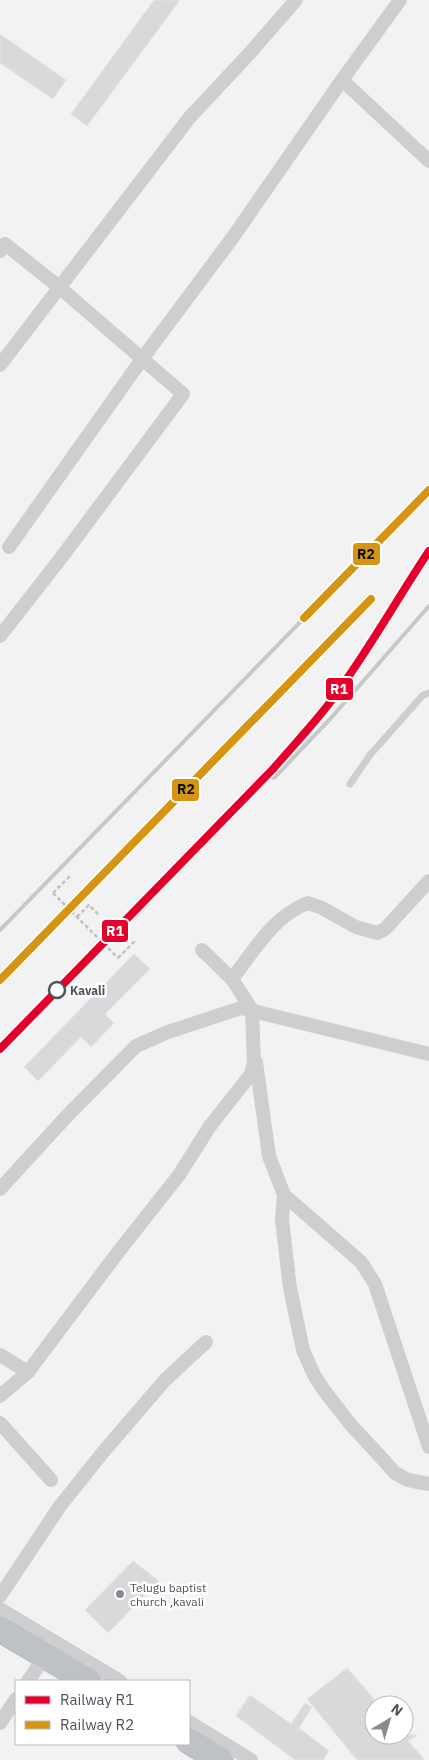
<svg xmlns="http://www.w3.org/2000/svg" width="429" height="1760" font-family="'IBM Plex Sans',sans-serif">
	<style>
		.building { fill: #d9d9db; stroke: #e4e4e5 }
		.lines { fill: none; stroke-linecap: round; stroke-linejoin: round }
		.highway-casing { stroke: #b8bcc0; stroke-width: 27 }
		.path { stroke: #bbc5c2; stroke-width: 2.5; stroke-dasharray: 4 2.5; stroke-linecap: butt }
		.lane { stroke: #ccced0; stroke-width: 7 }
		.street { stroke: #ccced0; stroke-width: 14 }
		.highway { stroke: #bec2c6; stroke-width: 25 }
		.rail { stroke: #c7c8ca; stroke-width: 4 }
		.path-bridge { stroke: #bbc5c2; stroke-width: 2.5; stroke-dasharray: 4 2.5; stroke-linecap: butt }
		.rail-1-casing { stroke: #fff; stroke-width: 11 }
		.rail-2-casing { stroke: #fff; stroke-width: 11 }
		.rail-1 { stroke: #e4002b; stroke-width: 8 }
		.rail-2 { stroke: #d59513; stroke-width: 8 }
		.stop-dot { fill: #fff; stroke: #4b535d; stroke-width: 2.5 }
		.poi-dot { fill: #868b91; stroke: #fff; stroke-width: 2 }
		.labels { text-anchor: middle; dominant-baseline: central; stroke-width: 5; stroke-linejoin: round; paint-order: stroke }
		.stop-label { font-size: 12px; font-weight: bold; fill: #4b535d; stroke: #fff; text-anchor: start }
		.poi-label { font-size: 12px; fill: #4b535d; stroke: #fff; text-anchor: start }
		.line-badge { stroke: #fff; stroke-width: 2 }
		.badge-label { font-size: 14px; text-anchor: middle; font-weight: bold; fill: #fff }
		.pale-badge-label { font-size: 14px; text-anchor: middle; font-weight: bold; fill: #111 }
	</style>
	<rect width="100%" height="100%" fill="#f3f2f2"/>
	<g class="building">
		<polygon points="154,0 180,0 87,126 71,114"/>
		<polygon points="0,34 66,80 53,99 0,63"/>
		<polygon points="134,954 150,969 105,1014 114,1023 91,1047 81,1037 38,1081 24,1067"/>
		<polygon points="133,1561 159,1581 108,1633 85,1610"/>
		<polygon points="347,1668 374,1699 374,1735 417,1735 408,1741 425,1760 357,1760 307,1699"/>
		<polygon points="250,1695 291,1724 305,1703 312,1707 299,1728 329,1751 323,1760 295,1760 236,1716"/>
	</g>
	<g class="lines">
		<g class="highway-casing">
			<g id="highway">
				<polyline points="0,1629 88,1681"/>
				<polyline points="189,1741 220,1760"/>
			</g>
		</g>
		<g class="path">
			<polyline points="53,893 70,876"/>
			<polyline points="77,917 89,905 99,915"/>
			<polyline points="118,958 136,940"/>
		</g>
		<polyline class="lane" points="350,784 370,755 423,695 429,693"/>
		<g class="street">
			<polyline points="342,80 429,161"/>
			<polyline points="0,251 5,244 59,287 183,394 61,558 0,636"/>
			<polyline points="0,365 190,117 249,54 296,0"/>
			<polyline points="9,547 142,359 233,237 342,80 400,0"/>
			<path d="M232 979C253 952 274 915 308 903L322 908 356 927 377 933 385 929 429 881"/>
			<polyline points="256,1062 269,1156 284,1195 282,1220 290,1288 303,1350 314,1375 323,1389 351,1425 378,1454 395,1473 408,1480 429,1484"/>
			<polyline points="0,1189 66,1117 136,1046 168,1032 241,1008 429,1054"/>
			<polyline points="284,1195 361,1262 375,1284 429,1447"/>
			<polyline points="0,1355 28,1372"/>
			<polyline points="0,1396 28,1372 52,1340 119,1251 179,1175 210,1126 251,1074 254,1063 252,1010 232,979 202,950"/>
			<polyline points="0,1423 51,1480"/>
			<polyline points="0,1596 60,1506 104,1451 165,1380 206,1342"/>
			<polyline points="0,1609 120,1681"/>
			<polyline points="28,1681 39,1665"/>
			<polyline points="189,1722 251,1760"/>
			<polyline points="0,1723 16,1699"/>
		</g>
		<use href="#highway" class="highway"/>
		<g class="rail">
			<polyline points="274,778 331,718 429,606"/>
			<polyline points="0,930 429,490"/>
			<path d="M0 1049 273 769C291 748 311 727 328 705 365 657 395 602 429 551"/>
		</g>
		<polyline class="path-bridge" points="53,893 118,958"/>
		<g class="rail-1-casing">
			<path id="rail-1" d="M0 1049 273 769C291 748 311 727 328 705 365 657 395 602 429 551"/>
		</g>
		<g class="rail-2-casing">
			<g id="rail-2">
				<polyline points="304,618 429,490"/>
				<polyline points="0,980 371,599"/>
			</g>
		</g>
		<use href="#rail-1" class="rail-1"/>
		<use href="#rail-2" class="rail-2"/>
	</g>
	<circle class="stop-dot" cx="57" cy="990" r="8"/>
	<circle class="poi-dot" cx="120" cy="1594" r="5"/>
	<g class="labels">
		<g class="stop-label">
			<text x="70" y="990">Kavali</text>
		</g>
		<g class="poi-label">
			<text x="130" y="1587">Telugu baptist<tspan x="130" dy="14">church ,kavali</tspan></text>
		</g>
	</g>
	<g class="line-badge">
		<rect x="352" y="542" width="29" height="24" rx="5" fill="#d59513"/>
		<rect x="325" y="677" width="29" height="24" rx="5" fill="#e4002b"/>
		<rect x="171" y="778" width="29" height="24" rx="5" fill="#d59513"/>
		<rect x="101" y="919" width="28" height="24" rx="5" fill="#e4002b"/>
	</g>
	<g class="badge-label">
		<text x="339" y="694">R1</text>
		<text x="115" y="936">R1</text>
	</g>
	<g class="pale-badge-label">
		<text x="366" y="559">R2</text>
		<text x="186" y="794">R2</text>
	</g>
	<rect x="15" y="1680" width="175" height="65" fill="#ffffff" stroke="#b7babe"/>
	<rect x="25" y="1696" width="25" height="8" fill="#e4002b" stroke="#b7babe"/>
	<text x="60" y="1705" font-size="15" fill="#4b535d">Railway R1</text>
	<rect x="25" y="1721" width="25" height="8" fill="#d59513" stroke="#b7babe"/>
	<text x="60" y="1730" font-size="15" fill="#4b535d">Railway R2</text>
	<g transform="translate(389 1720) rotate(38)"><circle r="24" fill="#ffffff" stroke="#b7babe"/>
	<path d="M0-4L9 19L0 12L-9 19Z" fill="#868b91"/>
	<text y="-8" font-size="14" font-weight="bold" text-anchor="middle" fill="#4b535d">N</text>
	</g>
</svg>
